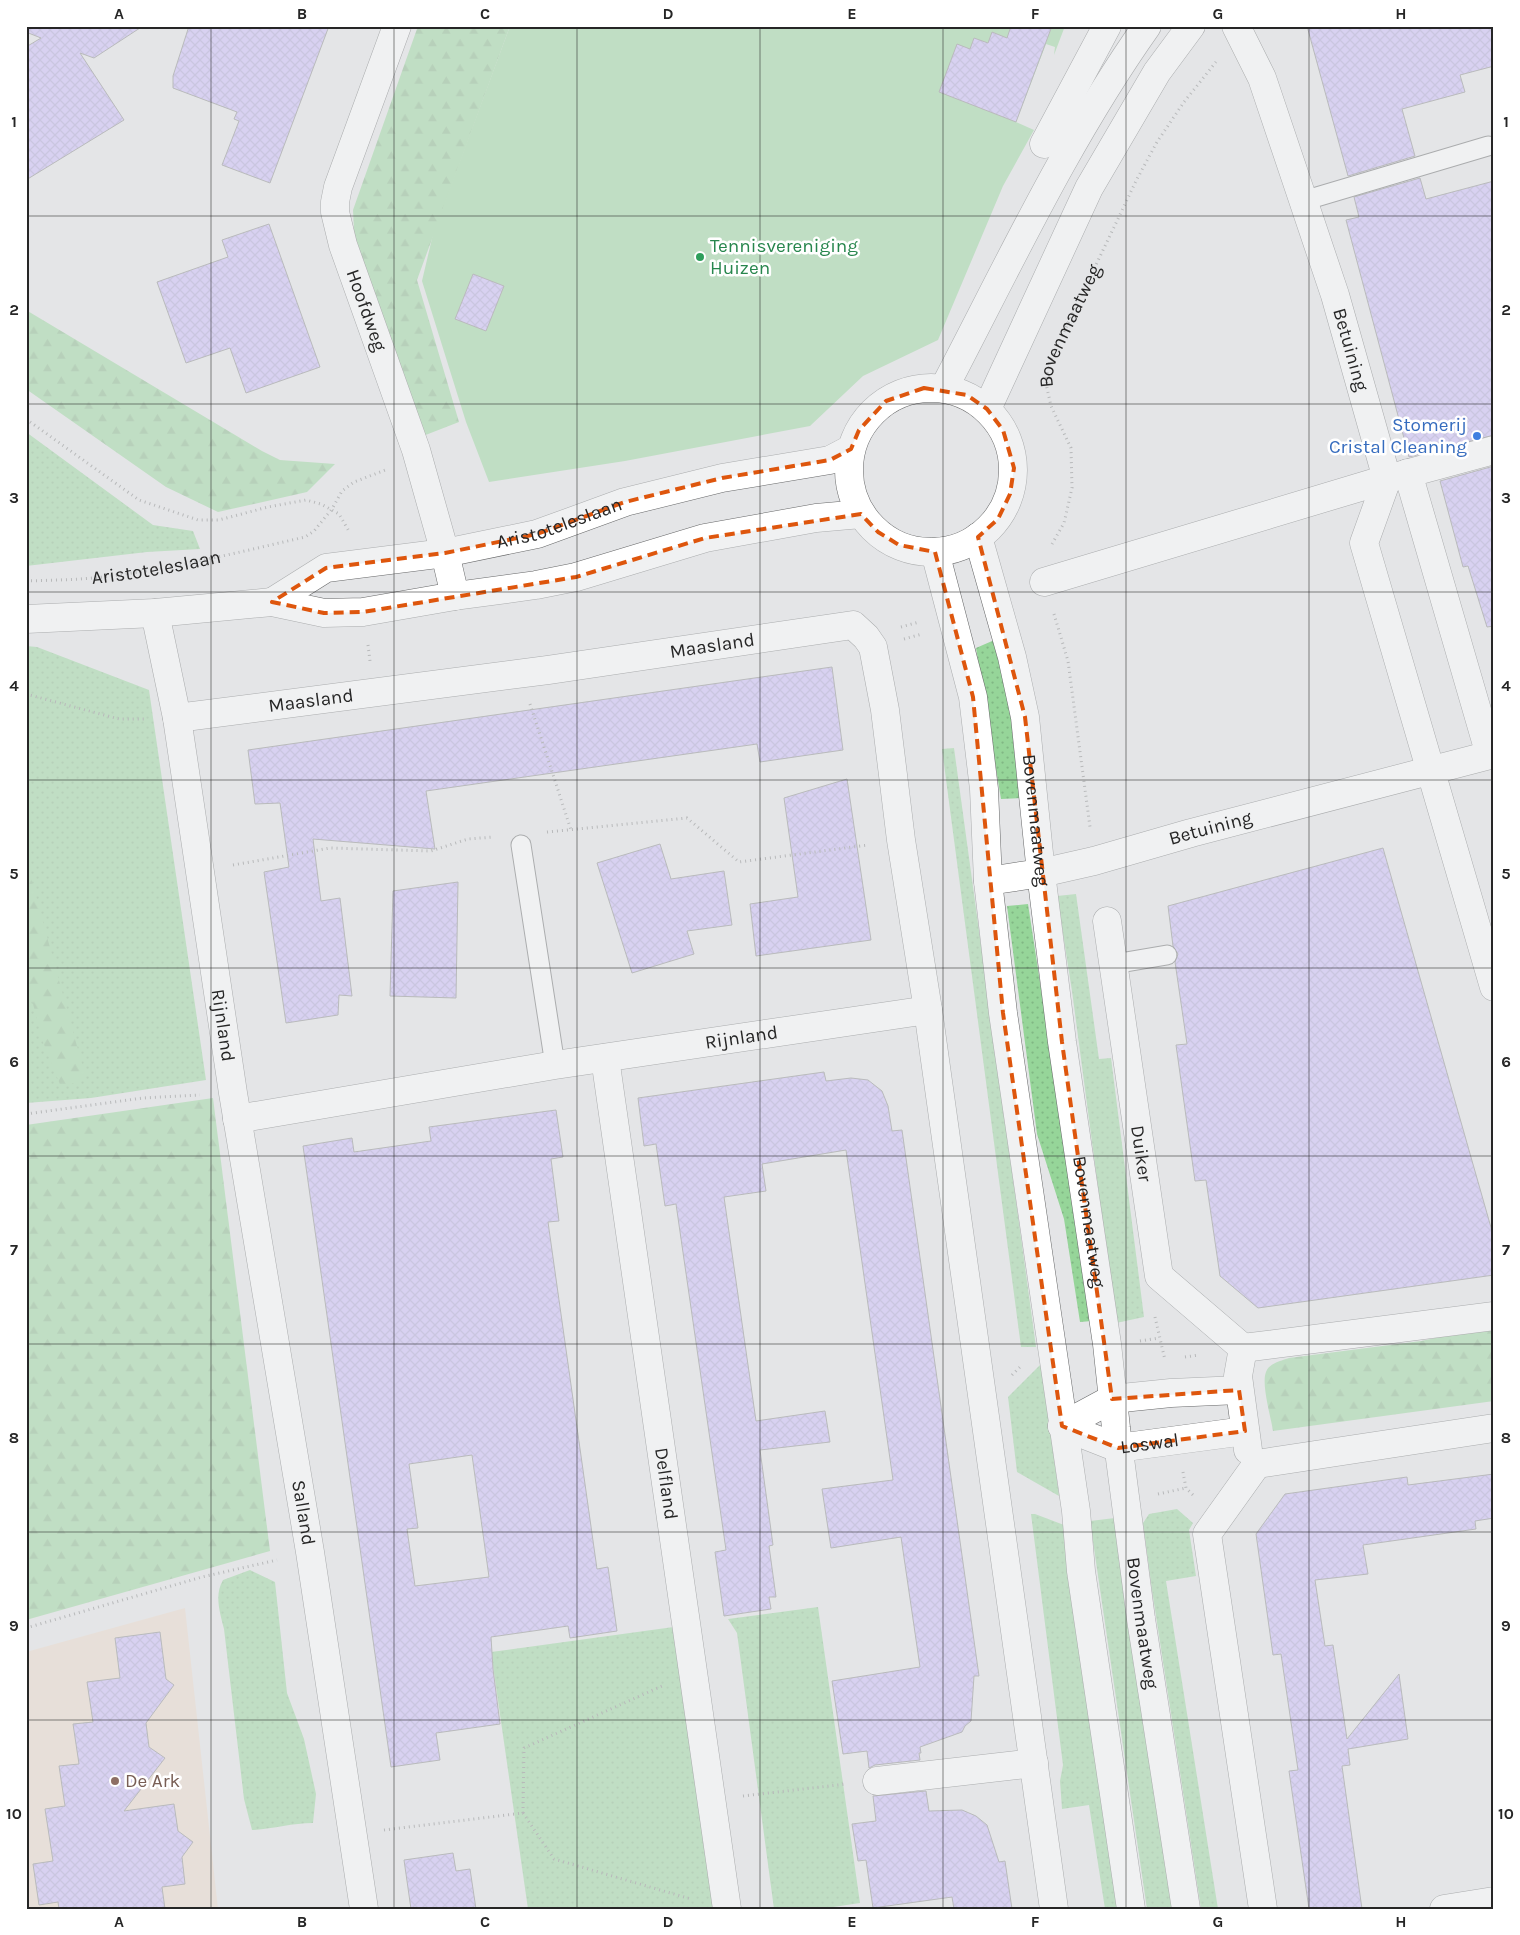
<svg xmlns="http://www.w3.org/2000/svg" width="1520" height="1935" font-family="Karla,sans-serif">
	<style>
		.education { fill: #ebd8c8 }
		.grass { fill: url(#grass-dots) }
		.forest { fill: url(#forest-firs) }
		.pitch { fill: #96d599 }
		.building { fill: url(#building-cross-hatch); stroke: #868687; fill-rule: evenodd }
		.lines { fill: none; stroke-linecap: round; stroke-linejoin: round }
		.service-casing { stroke: #676869; stroke-width: 21 }
		.pedestrian-casing { stroke: #676869; stroke-width: 29 }
		.minor-casing { stroke: #676869; stroke-width: 29 }
		.tertiary-casing { stroke: #676869; stroke-width: 29 }
		.path { stroke: #838384; stroke-width: 3; stroke-dasharray: 1 4; stroke-linecap: butt }
		.service { stroke: #fff; stroke-width: 19 }
		.pedestrian { stroke: #fff; stroke-width: 28 }
		.minor { stroke: #fff; stroke-width: 28 }
		.tertiary { stroke: #fff; stroke-width: 28 }
		.marked { fill: none; stroke: #de560d; stroke-width: 4; stroke-dasharray: 10 6; stroke-linejoin: round }
		.grid { fill: none; stroke: #262626; stroke-width: 1; stroke-opacity: 0.55 }
		.leisure-dot { fill: #2e9e5b; stroke: #fff; stroke-width: 2 }
		.shop-dot { fill: #3f7fe0; stroke: #fff; stroke-width: 2 }
		.education-dot { fill: #8d6e63; stroke: #fff; stroke-width: 2 }
		.labels { text-anchor: middle; dominant-baseline: central; stroke-width: 5; stroke-linejoin: round; paint-order: stroke }
		.leisure-label { font-size: 19px; fill: #27864d; stroke: #fff; text-anchor: start }
		.street-label { font-size: 19px; fill: #262626; stroke: #fff }
		.shop-label { font-size: 19px; fill: #366cbe; stroke: #fff; text-anchor: end }
		.education-label { font-size: 19px; fill: #785e54; stroke: #fff; text-anchor: start }
		.neatline { fill: none; stroke: #262626; stroke-width: 2 }
		.grid-label { font-size: 16px; text-anchor: middle; font-weight: bold; fill: #262626 }
	</style>
	<defs>
		<pattern id="grass-dots" width="8" height="8" patternUnits="userSpaceOnUse" patternTransform="scale(1.25)"><rect width="8" height="8" fill="#96d599"/><path d="M2 2h.1M6 6h.1" fill="none" stroke="#81b784" stroke-width="1.8" stroke-linecap="round"/></pattern>
		<pattern id="forest-firs" width="22" height="20" patternUnits="userSpaceOnUse" patternTransform="scale(1.25)"><rect width="22" height="20" fill="#96d599"/><path d="M5 1l3.5 6h-7zM16 11l3.5 6h-7z" fill="#81b784"/></pattern>
		<pattern id="building-cross-hatch" width="8" height="8" patternUnits="userSpaceOnUse" patternTransform="scale(1.25)"><rect width="8" height="8" fill="#c9b9fc"/><path d="M0 0l8 8M0 8l8-8" fill="none" stroke="#ac9fd8"/></pattern>
	</defs>
	<rect width="100%" height="100%" fill="#e4e5e7"/>
	<polygon class="education" points="185,1608 218,1909 26,1909 26,1652"/>
	<g class="grass">
		<polygon points="26,432 153,525 193,531 200,549 147,552 26,566"/>
		<polygon points="999,638 1023,798 1001,799 976,648"/>
		<polygon points="26,646 37,647 149,690 206,1080 91,1098 26,1103"/>
		<polygon points="954,748 1036,1347 1021,1347 942,749"/>
		<polygon points="1076,894 1099,1059 1111,1058 1144,1317 1116,1323 1072,991 1057,896"/>
		<polygon points="1028,904 1092,1321 1080,1322 1064,1219 1037,1134 1007,906"/>
		<polygon points="1042,1363 1059,1496 1017,1472 1008,1397"/>
		<polygon points="1177,1509 1193,1523 1189,1530 1196,1576 1166,1581 1218,1909 1201,1909 1152,1590 1143,1523 1149,1514"/>
		<polygon points="1031,1514 1035,1514 1064,1525 1118,1909 1105,1909 1089,1805 1062,1809 1060,1781 1063,1765"/>
		<polygon points="1115,1518 1172,1909 1147,1909 1090,1521"/>
		<path d="M250 1570 275 1582 287 1693 304 1739 316 1794 313 1823C292 1823 273 1829 252 1830L244 1799 224 1629C220 1613 214 1595 223 1580Z"/>
		<polygon points="818,1607 860,1903 820,1909 774,1909 737,1633 728,1619"/>
		<polygon points="688,1625 733,1909 528,1909 491,1652"/>
	</g>
	<g class="forest">
		<polygon points="418,26 510,26 417,280 459,422 423,436 355,249 353,210"/>
		<polygon points="26,310 262,451 280,460 335,464 307,492 218,512 166,487 26,389"/>
		<polygon points="26,860 86,1079 61,1087 43,1042 26,977"/>
		<polygon points="213,1098 270,1551 26,1620 26,1125"/>
		<path d="M1494 1328V1401L1273 1431C1271 1417 1261 1384 1266 1372 1269 1363 1281 1361 1289 1358L1421 1341 1454 1334Z"/>
	</g>
	<polygon class="pitch" points="510,26 1065,26 1054,55 1055,47 1046,44 1016,122 1034,130 1003,186 938,340 863,376 810,426 625,461 489,482 466,422 422,281 433,234"/>
	<g class="building">
		<polygon points="26,26 143,26 94,58 80,53 124,120 26,180 26,47 41,38 26,32"/>
		<polygon points="189,26 329,26 270,183 222,165 239,121 234,119 237,112 173,88 173,76"/>
		<polygon points="1011,26 1052,26 1016,122 939,92 957,44 970,49 974,38 988,43 992,32 1007,38"/>
		<polygon points="1307,26 1494,26 1494,66 1460,75 1465,92 1402,109 1415,156 1348,176"/>
		<polygon points="1420,178 1426,199 1494,181 1494,435 1409,457 1346,220 1359,217 1354,197"/>
		<polygon points="269,224 320,367 246,393 230,348 186,363 157,282 228,257 222,240"/>
		<polygon points="473,274 504,286 486,331 455,319"/>
		<polygon points="1494,466 1494,626 1487,627 1468,566 1463,567 1440,481"/>
		<polygon points="832,667 843,750 760,762 757,744 426,791 435,849 313,839 321,901 340,898 352,996 339,995 338,1015 286,1023 264,872 289,867 280,803 255,804 248,750"/>
		<polygon points="847,779 871,940 756,956 750,904 798,897 784,798"/>
		<polygon points="660,844 671,879 724,871 732,925 687,931 694,954 632,973 597,863"/>
		<polygon points="1383,848 1494,1238 1494,1275 1258,1308 1220,1276 1206,1180 1195,1181 1176,1045 1187,1044 1175,962 1178,954 1173,946 1168,906"/>
		<polygon points="458,882 456,998 390,996 393,891"/>
		<polygon points="824,1072 826,1081 851,1078 868,1080 882,1091 888,1106 892,1131 902,1130 979,1676 974,1676 971,1721 965,1726 962,1732 920,1747 921,1753 919,1753 920,1760 875,1765 869,1768 867,1751 843,1754 832,1681 920,1667 901,1537 831,1548 822,1489 893,1480 846,1150 762,1164 766,1191 724,1197 756,1421 825,1411 830,1442 760,1450 773,1545 769,1546 776,1597 769,1597 771,1609 724,1616 715,1552 726,1550 676,1204 665,1206 656,1144 644,1146 638,1098"/>
		<path d="M556 1110 563 1157 551 1159 559 1221 548 1222 597 1569 608 1567 617 1631 570 1638 568 1626 491 1637 493 1669 500 1724 436 1733 440 1760 391 1767 303 1146 352 1138 354 1152 431 1141 429 1127ZM472 1455 489 1577 415 1586 407 1529 418 1528 409 1464Z"/>
		<polygon points="1494,1474 1494,1518 1475,1521 1476,1529 1363,1545 1368,1574 1315,1580 1325,1646 1333,1645 1347,1739 1399,1674 1408,1739 1348,1749 1350,1765 1342,1766 1362,1909 1309,1909 1289,1771 1298,1770 1281,1654 1273,1655 1256,1534 1285,1494 1407,1477 1408,1485"/>
		<polygon points="160,1632 166,1679 174,1685 146,1723 149,1747 165,1758 124,1811 174,1804 178,1831 193,1842 182,1857 185,1884 162,1887 165,1909 59,1909 58,1902 39,1905 33,1864 53,1861 45,1809 65,1806 59,1766 79,1764 73,1724 93,1722 87,1682 120,1678 115,1638"/>
		<polygon points="926,1791 929,1811 962,1810 976,1816 987,1825 999,1862 1005,1861 1012,1909 954,1909 952,1897 873,1908 866,1860 858,1861 852,1824 876,1821 873,1796"/>
		<polygon points="453,1853 456,1871 470,1869 476,1909 411,1909 404,1860"/>
	</g>
	<g class="lines">
		<g class="service-casing">
			<g id="service">
				<polyline points="1303,201 1488,146"/>
				<polyline points="521,845 555,1065"/>
				<polyline points="1114,964 1167,955"/>
			</g>
		</g>
		<g class="pedestrian-casing">
			<g id="pedestrian">
				<polyline points="1408,473 1490,755"/>
				<polyline points="1044,582 1387,479 1494,450"/>
			</g>
		</g>
		<g class="minor-casing">
			<g id="minor">
				<path id="s3" d="M397 26 338 187 335 202V212L343 245 416 450 445 553 455 596"/>
				<path id="s4" d="M1236 26 1262 78 1335 295 1387 479 1364 543 1494 987"/>
				<polyline points="1044,144 1107,26"/>
				<path id="s5" d="M155 613 177 718 233 1093 310 1552 364 1909"/>
				<path id="s6" d="M177 718 548 670 853 625 866 637 873 647 885 710 901 840 928 1010 1054 1909"/>
				<path id="s7" d="M988 881 1041 873 1094 861 1191 833 1494 754"/>
				<path id="s8" d="M1107 921 1159 1276 1243 1348"/>
				<path id="s9" d="M605 1058 727 1909"/>
				<path id="s10" d="M237 1119 555 1065 928 1010"/>
				<polyline points="1243,1348 1494,1316"/>
				<polyline points="1243,1348 1238,1376 1248,1450"/>
				<path id="s11" d="M1062 1426 1118 1448 1245 1431"/>
				<polyline points="1062,1426 1112,1399 1171,1393 1239,1390"/>
				<polyline points="1257,1464 1207,1534 1263,1909"/>
				<polyline points="1257,1464 1494,1428"/>
				<polyline points="877,1781 1034,1763"/>
				<polyline points="1444,1909 1494,1901"/>
			</g>
		</g>
		<g class="tertiary-casing">
			<g id="tertiary">
				<circle cx="931" cy="470" r="82"/>
				<path d="M944 388C1008 266 1067 139 1147 26"/>
				<polyline points="987,409 1089,188 1157,72 1191,26"/>
				<path id="s12" d="M978 537 1012 657 1025 717 1041 873 1062 1042 1107 1344 1116 1428 1141 1619 1186 1909"/>
				<polyline points="935,552 973,697 984,789 988,881 1003,1013 1076,1511 1081,1571 1131,1909"/>
				<path id="s13" d="M272 602 326 568 445 553 537 534 625 502 722 478 830 460 851 449"/>
				<polyline points="26,619 155,613 272,602 324,613 363,612 455,596 536,585 576,577 705,538 816,518 861,514"/>
			</g>
		</g>
		<g class="path">
			<polyline points="26,419 139,500 198,520 219,520 268,507 306,500 321,504 339,514 350,533"/>
			<path id="s1" d="M1052 544 1064 523 1072 488 1071 448 1051 406 1047 388 1046 377 1050 361 1137 179 1157 142 1184 102 1216 62"/>
			<path id="s2" d="M26 581C54 580 82 580 110 576 176 568 240 552 305 537L314 531 332 509 342 491 354 482 388 469"/>
			<polyline points="1054,614 1068,661 1090,827"/>
			<polyline points="901,627 919,622"/>
			<polyline points="904,639 922,634"/>
			<polyline points="368,645 370,661"/>
			<polyline points="26,694 119,719 145,719"/>
			<polyline points="530,704 571,830"/>
			<polyline points="547,832 687,818 739,862 868,845"/>
			<polyline points="233,865 330,848 431,851 468,839 494,837"/>
			<polyline points="26,1114 143,1098 200,1095"/>
			<polyline points="1155,1317 1165,1360"/>
			<polyline points="1140,1341 1159,1338"/>
			<polyline points="1185,1357 1199,1355"/>
			<polyline points="1012,1375 1022,1365"/>
			<polyline points="1183,1472 1186,1488 1195,1497"/>
			<polyline points="1158,1494 1186,1488"/>
			<polyline points="26,1628 202,1577 277,1560"/>
			<polyline points="743,1796 846,1784"/>
			<polyline points="523,1813 524,1748 662,1686"/>
			<polyline points="384,1830 523,1813 554,1859 691,1899"/>
		</g>
		<use href="#service" class="service"/>
		<use href="#pedestrian" class="pedestrian"/>
		<use href="#minor" class="minor"/>
		<use href="#tertiary" class="tertiary"/>
	</g>
	<path d="M0 0H1520V1935H0ZM924 388 967 395 987 409 1003 430 1014 468 1010 494 998 519 978 537 1025 717 1062 1042 1112 1399 1239 1390 1245 1431 1118 1448 1062 1426 1003 1013 973 697 935 552 899 545 878 532 861 514 705 538 576 577 363 612 324 613 272 602 326 568 445 553 537 534 625 502 722 478 830 460 851 449 859 430 886 401Z" fill="#e4e5e7" fill-opacity=".55" fill-rule="evenodd"/>
	<path class="marked" d="M924 388 967 395 987 409 1003 430 1014 468 1010 494 998 519 978 537 1025 717 1062 1042 1112 1399 1239 1390 1245 1431 1118 1448 1062 1426 1003 1013 973 697 935 552 899 545 878 532 861 514 705 538 576 577 363 612 324 613 272 602 326 568 445 553 537 534 625 502 722 478 830 460 851 449 859 430 886 401Z"/>
	<path class="grid" d="M211 26V1909M394 26V1909M577 26V1909M760 26V1909M943 26V1909M1126 26V1909M1309 26V1909M26 216H1494M26 404H1494M26 592H1494M26 780H1494M26 968H1494M26 1156H1494M26 1344H1494M26 1532H1494M26 1720H1494"/>
	<circle class="leisure-dot" cx="700" cy="257" r="5"/>
	<circle class="shop-dot" cx="1477" cy="436" r="5"/>
	<circle class="education-dot" cx="115" cy="1781" r="5"/>
	<g class="labels">
		<g class="leisure-label">
			<text x="710" y="246">Tennisvereniging<tspan x="710" dy="22">Huizen</tspan></text>
		</g>
		<g class="street-label">
			<text stroke="none"><textPath href="#s3" startOffset="300">Hoofdweg</textPath></text>
			<text stroke="none"><textPath href="#s1" startOffset="232">Bovenmaatweg</textPath></text>
			<text stroke="none"><textPath href="#s4" startOffset="344">Betuining</textPath></text>
			<text stroke="none"><textPath href="#s13" startOffset="302">Aristoteleslaan</textPath></text>
			<text stroke="none"><textPath href="#s2" startOffset="131">Aristoteleslaan</textPath></text>
			<text stroke="none"><textPath href="#s6" startOffset="540">Maasland</textPath></text>
			<text stroke="none"><textPath href="#s6" startOffset="135">Maasland</textPath></text>
			<text stroke="none"><textPath href="#s12" startOffset="290">Bovenmaatweg</textPath></text>
			<text stroke="none"><textPath href="#s7" startOffset="229">Betuining</textPath></text>
			<text stroke="none"><textPath href="#s5" startOffset="418">Rijnland</textPath></text>
			<text stroke="none"><textPath href="#s10" startOffset="511">Rijnland</textPath></text>
			<text stroke="none"><textPath href="#s8" startOffset="235">Duiker</textPath></text>
			<text stroke="none"><textPath href="#s12" startOffset="695">Bovenmaatweg</textPath></text>
			<text stroke="none"><textPath href="#s11" startOffset="92">Loswal</textPath></text>
			<text stroke="none"><textPath href="#s9" startOffset="430">Delfland</textPath></text>
			<text stroke="none"><textPath href="#s5" startOffset="912">Salland</textPath></text>
			<text stroke="none"><textPath href="#s12" startOffset="1100">Bovenmaatweg</textPath></text>
		</g>
		<g class="shop-label">
			<text x="1467" y="425">Stomerij<tspan x="1467" dy="22">Cristal Cleaning</tspan></text>
		</g>
		<g class="education-label">
			<text x="125" y="1781">De Ark</text>
		</g>
	</g>
	<rect width="1520" height="1935" fill="none" stroke="#ffffff" stroke-width="55"/>
	<rect x="28" y="28" width="1464" height="1880" class="neatline"/>
	<g class="grid-label">
		<text x="119" y="19">A</text>
		<text x="302" y="19">B</text>
		<text x="485" y="19">C</text>
		<text x="668" y="19">D</text>
		<text x="852" y="19">E</text>
		<text x="1035" y="19">F</text>
		<text x="1218" y="19">G</text>
		<text x="1401" y="19">H</text>
		<text x="14" y="127">1</text>
		<text x="1506" y="127">1</text>
		<text x="14" y="315">2</text>
		<text x="1506" y="315">2</text>
		<text x="14" y="503">3</text>
		<text x="1506" y="503">3</text>
		<text x="14" y="691">4</text>
		<text x="1506" y="691">4</text>
		<text x="14" y="879">5</text>
		<text x="1506" y="879">5</text>
		<text x="14" y="1067">6</text>
		<text x="1506" y="1067">6</text>
		<text x="14" y="1255">7</text>
		<text x="1506" y="1255">7</text>
		<text x="14" y="1443">8</text>
		<text x="1506" y="1443">8</text>
		<text x="14" y="1631">9</text>
		<text x="1506" y="1631">9</text>
		<text x="14" y="1819">10</text>
		<text x="1506" y="1819">10</text>
		<text x="119" y="1927">A</text>
		<text x="302" y="1927">B</text>
		<text x="485" y="1927">C</text>
		<text x="668" y="1927">D</text>
		<text x="852" y="1927">E</text>
		<text x="1035" y="1927">F</text>
		<text x="1218" y="1927">G</text>
		<text x="1401" y="1927">H</text>
	</g>
</svg>
